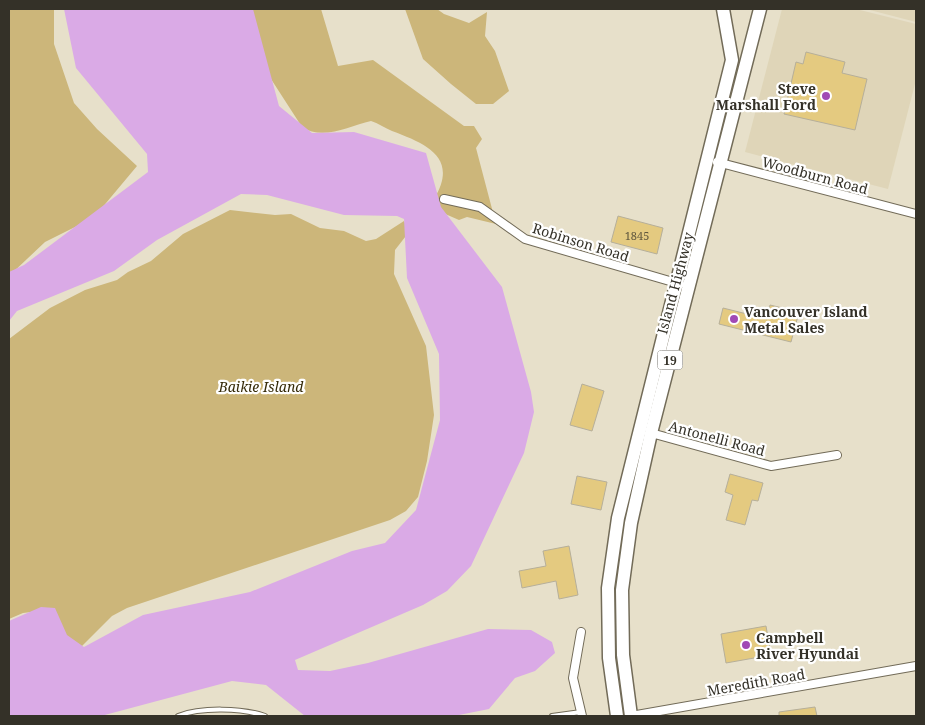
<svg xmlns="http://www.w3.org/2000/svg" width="925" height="725" font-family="'Noto Serif',serif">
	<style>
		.built { fill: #dfd5b8 }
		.green { fill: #ccb67a }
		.water { fill: #daaae6 }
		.building { fill: #e4ca80; stroke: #b6af9a }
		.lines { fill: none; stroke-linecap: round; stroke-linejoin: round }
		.service-casing { stroke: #726b58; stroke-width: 6 }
		.minor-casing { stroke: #726b58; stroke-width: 10 }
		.primary-casing { stroke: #726b58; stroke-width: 15 }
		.service { stroke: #fff; stroke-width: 4 }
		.minor { stroke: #fff; stroke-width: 8 }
		.primary { stroke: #fff; stroke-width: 12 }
		.poi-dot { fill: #a149b5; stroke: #fff; stroke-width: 2 }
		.labels { text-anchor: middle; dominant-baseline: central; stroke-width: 4.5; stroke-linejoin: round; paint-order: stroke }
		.number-label { font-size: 11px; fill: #60573e }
		.shield { fill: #fff; stroke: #716f68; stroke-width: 1 }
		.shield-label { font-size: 12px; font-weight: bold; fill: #343128 }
		.poi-label { font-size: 14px; font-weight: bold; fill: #343128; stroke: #fff; text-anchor: start }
		.street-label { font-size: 14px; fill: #343128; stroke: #fff }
		.park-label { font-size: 14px; font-style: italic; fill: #352a08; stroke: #fff }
	</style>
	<rect width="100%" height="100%" fill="#e7e0ca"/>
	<g class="built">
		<polygon points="782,9 856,9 916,24 916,80 888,189 745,152"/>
		<polygon points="866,9 916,9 916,22"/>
	</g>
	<g class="green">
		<polygon points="9,9 54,9 54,44 74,103 97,129 137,166 101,209 81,224 45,242 9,276"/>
		<path d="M245 9H321L338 66 373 60 464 126H474L482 139 476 148 496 224 467 217 459 220 443 213 434 199C459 158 427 144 392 131 385 128 378 123 371 121 349 126 323 141 302 127L260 62Z"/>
		<polygon points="405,9 437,9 444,14 469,23 487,12 485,36 495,51 509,91 493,104 476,104 451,84 423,59"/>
		<polygon points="230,210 275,215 291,214 320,228 344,231 366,241 376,239 404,221 409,232 395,250 394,274 426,346 434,415 427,461 418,497 406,511 390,520 127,608 112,616 80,648 39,611 23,613 9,619 9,339 50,308 85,290 117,280 128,272 151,261 183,234"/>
	</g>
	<polygon class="water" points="64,9 253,9 279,106 312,133 354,132 426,153 441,207 502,287 531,392 534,412 524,453 471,566 447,591 423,605 295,660 298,670 330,671 368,663 488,629 531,630 552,642 555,653 535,671 515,678 489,709 454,716 305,716 266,685 232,681 101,716 9,716 9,621 41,607 55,608 67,635 84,647 143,615 250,592 352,551 385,543 416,510 440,420 439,354 407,278 404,219 397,216 344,215 267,195 241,194 157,240 114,271 17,311 9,321 9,272 24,265 148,172 147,154 76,68"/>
	<g class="building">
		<polygon points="806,52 845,62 842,73 867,79 855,130 784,114 796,62 803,64"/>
		<polygon points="618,216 663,228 657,254 611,242"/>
		<polygon points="770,305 799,312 791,342 719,324 723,308 767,319"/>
		<polygon points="582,384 604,391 592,431 570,425"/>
		<polygon points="730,474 763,483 758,501 752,500 745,525 726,520 733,495 725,492"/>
		<polygon points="577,476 607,482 601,510 571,504"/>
		<polygon points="569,546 578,595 559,599 556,581 522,588 519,571 546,566 543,551"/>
		<polygon points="766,626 771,655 726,663 721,634"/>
		<polygon points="815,707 817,716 779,716 779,712"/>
	</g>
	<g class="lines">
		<g class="service-casing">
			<g id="service">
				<path d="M178 716C201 707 242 708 265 716"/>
				<polyline points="552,716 581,712"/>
			</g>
		</g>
		<g class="minor-casing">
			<g id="minor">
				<polyline points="717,162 916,214"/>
				<polyline points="444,199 480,207 525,239 680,284"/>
				<polyline points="651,433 771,466 837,455"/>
				<polyline points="581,632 573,678 582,716"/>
				<polyline points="631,716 916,666"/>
			</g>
		</g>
		<g class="primary-casing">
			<g id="primary">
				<polyline points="617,716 609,658 608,588 618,518 732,60 723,9"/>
				<polyline points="631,716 623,655 622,590 631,523 651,433 760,9"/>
			</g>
		</g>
		<use href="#service" class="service"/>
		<use href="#minor" class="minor"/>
		<use href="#primary" class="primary"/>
	</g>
	<g class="poi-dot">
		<circle cx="826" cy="96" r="5"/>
		<circle cx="734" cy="319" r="5"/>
		<circle cx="746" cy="645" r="5"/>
	</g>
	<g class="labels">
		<g class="number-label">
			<text x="637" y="235">1845</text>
		</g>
		<rect class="shield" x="657.5" y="350.5" width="25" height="19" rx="4"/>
		<g class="shield-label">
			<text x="670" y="360">19</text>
		</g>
		<g class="poi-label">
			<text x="816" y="88" text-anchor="end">Steve<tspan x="816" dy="16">Marshall Ford</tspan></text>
			<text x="744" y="311">Vancouver Island<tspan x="744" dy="16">Metal Sales</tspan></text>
			<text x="756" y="637">Campbell<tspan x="756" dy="16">River Hyundai</tspan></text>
		</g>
		<g class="street-label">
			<text transform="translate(815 175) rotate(15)">Woodburn Road</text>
			<text transform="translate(581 242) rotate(17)">Robinson Road</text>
			<text transform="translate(675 283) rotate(-75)">Island Highway</text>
			<text transform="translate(717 438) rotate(15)">Antonelli Road</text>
			<text transform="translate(756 682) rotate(-10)">Meredith Road</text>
		</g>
		<g class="park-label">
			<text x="261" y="386">Baikie Island</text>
		</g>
	</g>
	<rect width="925" height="725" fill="none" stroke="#343128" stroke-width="20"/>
</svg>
